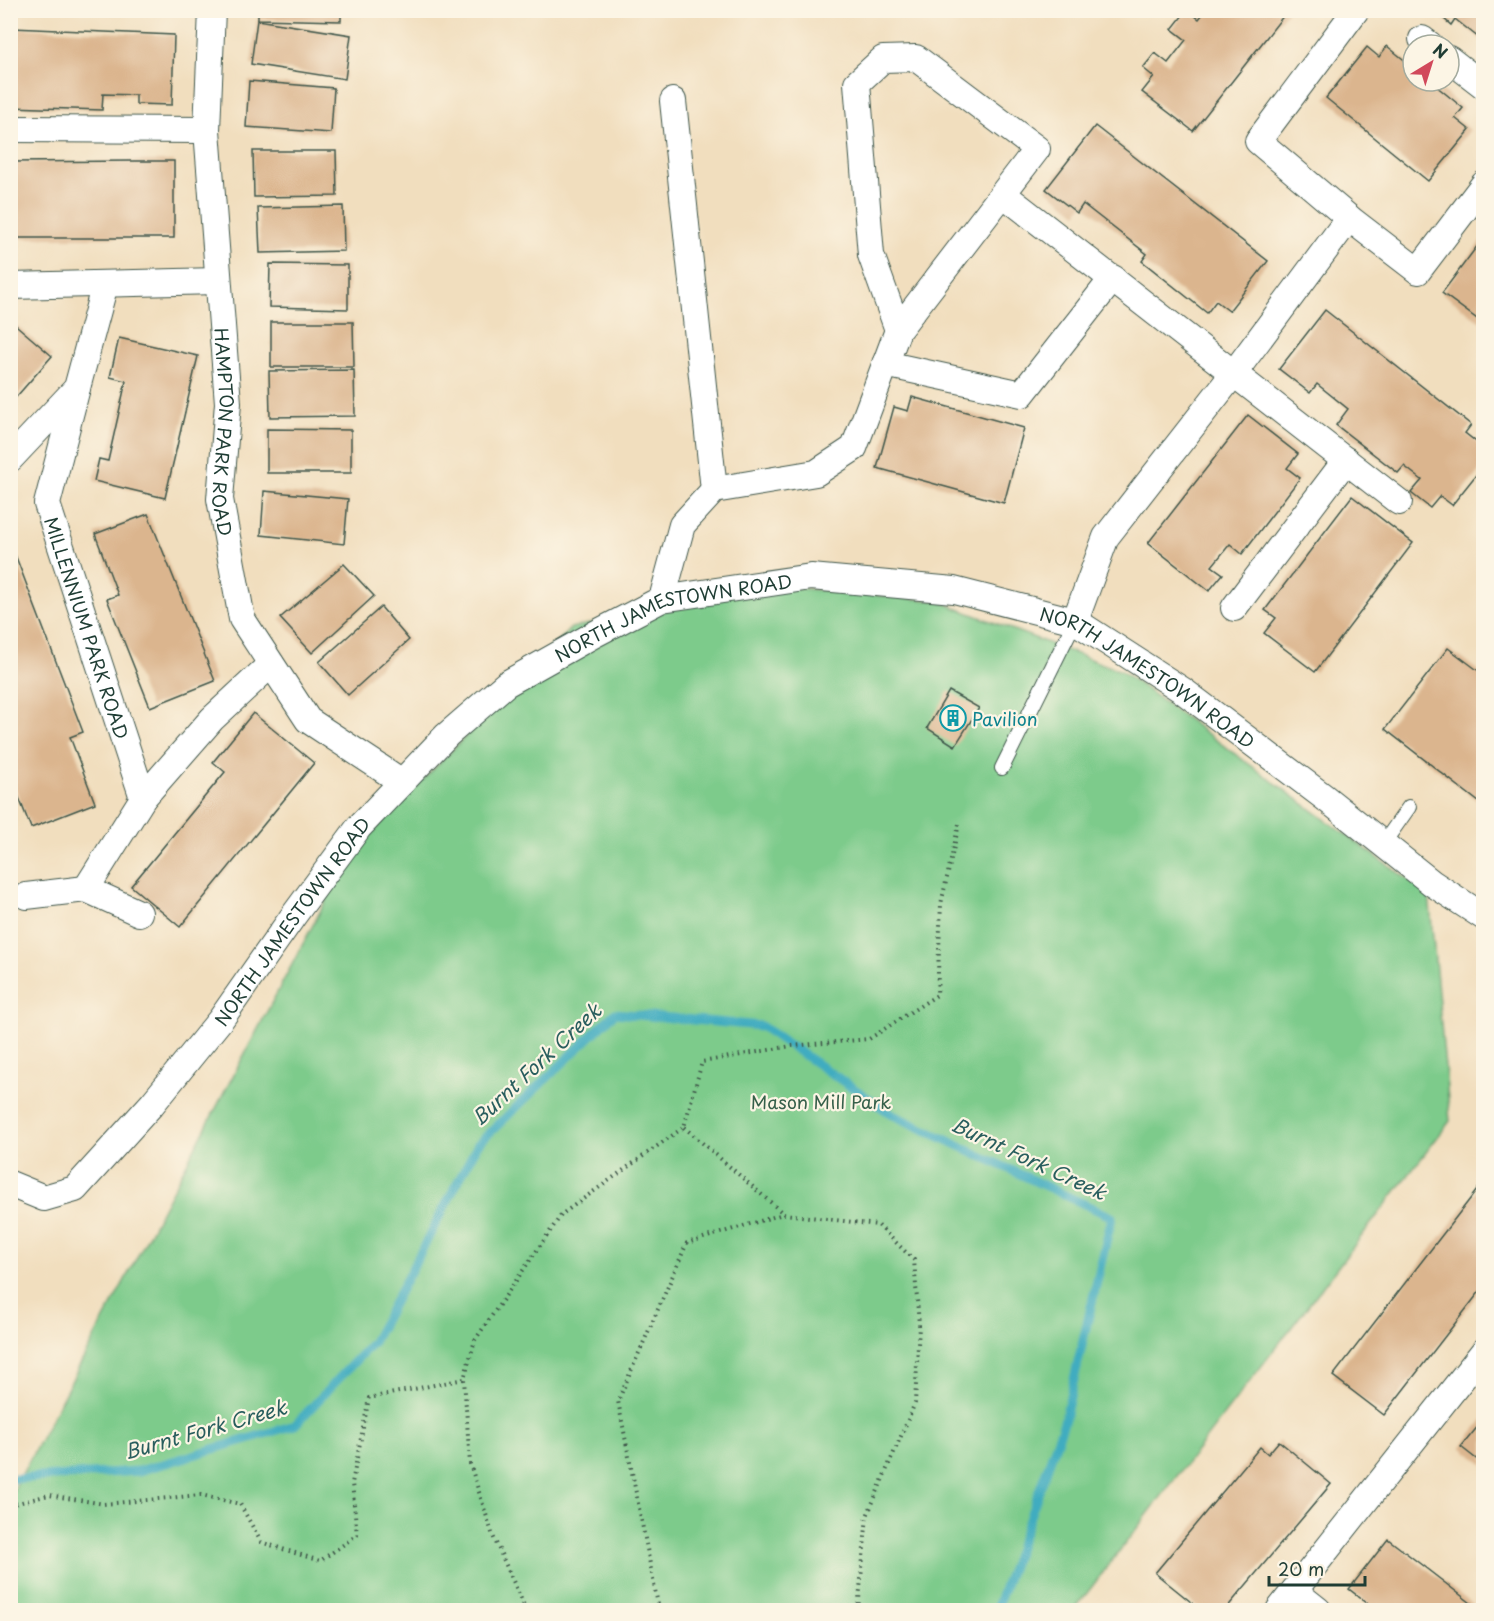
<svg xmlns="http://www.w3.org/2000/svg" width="1494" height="1621" font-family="'Playpen Sans',sans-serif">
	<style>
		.green { fill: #7dcb8b; stroke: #4e8460; stroke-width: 1.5 }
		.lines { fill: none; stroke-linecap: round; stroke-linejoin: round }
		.stream { stroke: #41acc0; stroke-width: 9 }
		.building { fill: #dbb58e }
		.service-casing { stroke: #3e5549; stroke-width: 16 }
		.minor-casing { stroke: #3e5549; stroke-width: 28 }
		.path { stroke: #3e5549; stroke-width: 4; stroke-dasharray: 1.5 4.5; stroke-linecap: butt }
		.service { stroke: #fff; stroke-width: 14 }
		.minor { stroke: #fff; stroke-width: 26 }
		.labels { text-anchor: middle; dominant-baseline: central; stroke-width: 4.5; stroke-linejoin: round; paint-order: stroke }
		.street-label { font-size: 18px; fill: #1f3d34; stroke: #fcf5e5 }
		.culture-label { font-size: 18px; fill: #0d838f; stroke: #fcf5e5; text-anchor: start }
		.park-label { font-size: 18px; fill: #36604a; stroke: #fcf5e5 }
		.water-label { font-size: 20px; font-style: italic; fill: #295e5e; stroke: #fcf5e5 }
	</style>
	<rect width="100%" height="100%" fill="#fcf5e5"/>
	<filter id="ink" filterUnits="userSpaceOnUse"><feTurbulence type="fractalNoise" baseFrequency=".0167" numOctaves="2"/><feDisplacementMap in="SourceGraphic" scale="12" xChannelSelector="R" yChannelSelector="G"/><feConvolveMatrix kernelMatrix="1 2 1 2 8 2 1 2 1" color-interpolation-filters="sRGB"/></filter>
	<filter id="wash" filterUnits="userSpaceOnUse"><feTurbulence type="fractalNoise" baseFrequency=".008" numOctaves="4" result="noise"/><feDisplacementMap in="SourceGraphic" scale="24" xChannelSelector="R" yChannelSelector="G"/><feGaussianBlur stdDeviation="1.35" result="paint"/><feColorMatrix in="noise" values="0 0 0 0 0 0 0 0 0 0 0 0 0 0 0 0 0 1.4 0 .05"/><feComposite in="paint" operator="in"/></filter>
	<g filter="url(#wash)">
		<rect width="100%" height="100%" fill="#f1debe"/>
		<polygon class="green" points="764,585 938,601 1121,671 1429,895 1450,1121 1074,1610 11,1610 11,1495 350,855 571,628"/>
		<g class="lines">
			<polyline class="stream" points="10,1479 139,1471 295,1425 373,1342 478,1144 615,1013 761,1026 893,1115 1112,1217 1064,1422 996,1610"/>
		</g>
		<g id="blocks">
			<g class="building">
				<polygon points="258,10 341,10 341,21 258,19"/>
				<polygon points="1187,10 1199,19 1206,10 1288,10 1193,131 1142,92 1154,77 1143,68 1155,53 1168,63 1186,40 1172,29"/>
				<polygon points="1434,10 1484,10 1484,42 1455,19 1451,25"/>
				<polygon points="257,20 351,35 345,79 251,64"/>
				<polygon points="12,28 174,35 172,105 136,104 136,95 103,94 102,110 10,107"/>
				<polygon points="1387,46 1413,67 1413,81 1430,81 1463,108 1455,118 1470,130 1428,181 1326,98 1367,47 1379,57"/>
				<polygon points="249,81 334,88 331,133 246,127"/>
				<polygon points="1095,126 1268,261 1229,311 1216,301 1207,313 1142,261 1147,254 1083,204 1077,213 1046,189"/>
				<polygon points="253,151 336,151 337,196 254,197"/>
				<polygon points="134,161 174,161 174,238 11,238 10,162"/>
				<polygon points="343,206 344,251 260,253 258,208"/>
				<polygon points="1484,237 1484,324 1442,293"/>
				<polygon points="270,264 348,265 348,309 269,307"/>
				<polygon points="1325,310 1471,425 1465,433 1484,448 1484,465 1452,505 1440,496 1430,508 1411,493 1422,480 1404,466 1398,473 1336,425 1348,409 1317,384 1310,393 1279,369"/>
				<polygon points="10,320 52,356 10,404"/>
				<polygon points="271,322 353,322 354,367 271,367"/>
				<polygon points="119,338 198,356 165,498 94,481 99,459 108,461 126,381 110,377"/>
				<polygon points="354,370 355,416 270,417 269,371"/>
				<polygon points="912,397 1024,428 1004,503 877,468 894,407 908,411"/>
				<polygon points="1248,415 1298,454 1287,468 1300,478 1242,554 1230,544 1212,566 1223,574 1209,591 1148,543"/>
				<polygon points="267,429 351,430 351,473 267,473"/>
				<polygon points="264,491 348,499 344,544 261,535"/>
				<polygon points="1352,496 1413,543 1315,672 1264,633 1276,618 1265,610"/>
				<polygon points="148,514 215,681 150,707 107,599 118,595 95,534"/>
				<polygon points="11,544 83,732 70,737 95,803 31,828 10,775"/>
				<polygon points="344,564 374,596 312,653 280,618"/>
				<polygon points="381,607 409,640 348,695 319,662"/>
				<polygon points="1448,648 1484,675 1484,806 1385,729"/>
				<polygon points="949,691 979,708 955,746 927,728"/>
				<polygon points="253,713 314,763 180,927 131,886 225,772 213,762"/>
				<polygon points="1484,1181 1484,1286 1384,1415 1333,1376"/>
				<polygon points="1484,1419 1484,1465 1461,1447"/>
				<polygon points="1279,1441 1331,1484 1225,1610 1201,1610 1155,1573 1260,1447 1268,1454"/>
				<polygon points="1388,1539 1480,1610 1376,1610 1349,1589"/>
			</g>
		</g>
	</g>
	<g filter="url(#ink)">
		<use href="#blocks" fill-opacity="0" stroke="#3e5549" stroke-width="1.5"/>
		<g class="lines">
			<g class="service-casing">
				<g id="service">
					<polyline points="1002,768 1075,621"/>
					<polyline points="1383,844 1409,807"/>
				</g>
			</g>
			<g class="minor-casing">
				<g id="minor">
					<path id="s1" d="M212 10 207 130 228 403 220 499 242 619 308 720 402 782"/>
					<polyline points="1356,10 1258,141 1349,218 1418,271 1484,184"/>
					<polyline points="1422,39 1430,45"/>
					<polyline points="1449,59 1484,86"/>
					<polyline points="673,101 714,490"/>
					<polyline points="10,129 207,130"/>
					<polyline points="1003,194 1399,502"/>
					<polyline points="10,286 218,281"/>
					<polyline points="885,364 1022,394 1113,278"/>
					<path id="s2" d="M77 388 47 504 143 798"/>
					<polyline points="10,459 77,388 105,284"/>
					<polyline points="662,599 682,525 714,490 816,473 854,448 898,330 871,255 857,83 883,59 916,58 1037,149 898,330"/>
					<polyline points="1234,608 1346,460"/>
					<polyline points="1075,621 1106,537 1234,373 1349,218"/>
					<polyline points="86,889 143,798 212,719 271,664"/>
					<polyline points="26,896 86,889 139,913"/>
					<path id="s3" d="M10 1184 44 1198 75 1189 152 1104 221 1019 294 915 359 827 447 735 506 684 595 634 662 599 811 577 954 590 1075 621 1182 690 1324 797 1432 883 1484 917"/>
					<polyline points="1294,1591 1318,1610"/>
					<polyline points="1279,1610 1484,1351"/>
				</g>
			</g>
			<g class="path">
				<polyline points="684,1127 784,1214 878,1225 914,1260 919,1325 915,1403 867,1516 858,1610"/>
				<polyline points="10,1505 49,1495 104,1504 201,1495 240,1504 261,1542 320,1561 357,1535 352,1483 369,1398 464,1379"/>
				<polyline points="526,1610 493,1536 470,1464 464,1379 475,1340 562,1214 684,1127 702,1062 791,1046 869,1039 937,995 941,904 959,824"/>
				<polyline points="659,1610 618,1401 687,1243 783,1214"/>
			</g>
			<use href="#service" class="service"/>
			<use href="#minor" class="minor"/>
		</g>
	</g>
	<defs>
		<g id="building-ring" transform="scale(1.35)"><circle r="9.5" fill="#fcf5e5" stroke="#0f9aa8" stroke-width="1.5"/><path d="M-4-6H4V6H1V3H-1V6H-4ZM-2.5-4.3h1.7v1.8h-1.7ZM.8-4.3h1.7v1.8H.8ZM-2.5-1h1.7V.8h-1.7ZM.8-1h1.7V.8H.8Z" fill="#0f9aa8"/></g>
	</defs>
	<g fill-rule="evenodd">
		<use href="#building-ring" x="953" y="718"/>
	</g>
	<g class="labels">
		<g class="street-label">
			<text stroke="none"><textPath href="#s1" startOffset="423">HAMPTON PARK ROAD</textPath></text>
			<text stroke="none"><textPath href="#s3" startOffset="918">NORTH JAMESTOWN ROAD</textPath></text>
			<text stroke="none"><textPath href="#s2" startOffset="250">MILLENNIUM PARK ROAD</textPath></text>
			<text stroke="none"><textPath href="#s3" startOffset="1422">NORTH JAMESTOWN ROAD</textPath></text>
			<text stroke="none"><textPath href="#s3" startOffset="414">NORTH JAMESTOWN ROAD</textPath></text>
		</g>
		<g class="culture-label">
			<text x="972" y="718">Pavilion</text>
		</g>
		<g class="park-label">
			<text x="821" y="1101">Mason Mill Park</text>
		</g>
		<g class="water-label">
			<text transform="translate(536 1064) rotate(-43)">Burnt Fork Creek</text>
			<text transform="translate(1029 1158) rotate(25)">Burnt Fork Creek</text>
			<text transform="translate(205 1429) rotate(-16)">Burnt Fork Creek</text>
		</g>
	</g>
	<rect width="1494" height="1621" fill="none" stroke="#fcf5e5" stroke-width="36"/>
	<g transform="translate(1431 63) rotate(38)"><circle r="28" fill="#fcf5e5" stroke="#a4ab9e" stroke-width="1.5"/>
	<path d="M0-4.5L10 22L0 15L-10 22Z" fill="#d1495b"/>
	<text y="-9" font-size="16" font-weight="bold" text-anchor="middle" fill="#1f3d34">N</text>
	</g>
	<path d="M1269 1576v9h96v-9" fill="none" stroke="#1f3d34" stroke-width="3"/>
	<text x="1278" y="1576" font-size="18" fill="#1f3d34" stroke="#fcf5e5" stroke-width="4.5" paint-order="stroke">20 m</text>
</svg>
